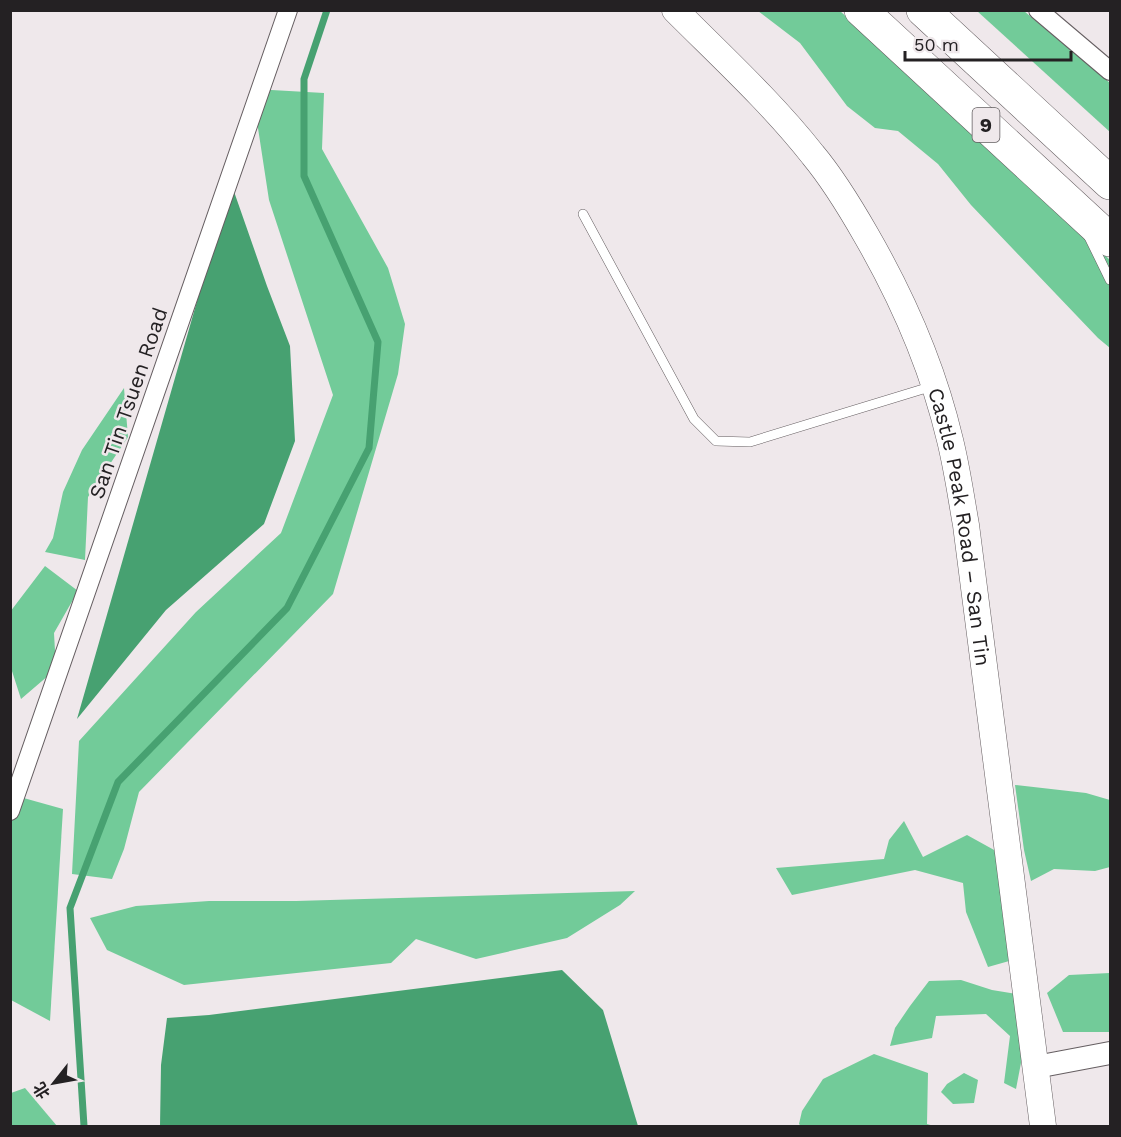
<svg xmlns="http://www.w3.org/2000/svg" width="1121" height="1137" font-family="'Work Sans','Noto Sans SC',sans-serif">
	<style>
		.forest { fill: #72cb99 }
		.water { fill: #47a171 }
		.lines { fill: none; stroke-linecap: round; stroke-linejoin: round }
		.stream { stroke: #47a171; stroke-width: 7 }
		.service-casing { stroke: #655e61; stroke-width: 10 }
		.minor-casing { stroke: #655e61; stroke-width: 20 }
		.tertiary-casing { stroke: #655e61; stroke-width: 24 }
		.secondary-casing { stroke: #655e61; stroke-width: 27 }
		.motorway-casing { stroke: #655e61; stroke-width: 34 }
		.service { stroke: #fff; stroke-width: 9 }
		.minor { stroke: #fff; stroke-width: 18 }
		.tertiary { stroke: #fff; stroke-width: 22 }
		.secondary { stroke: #fff; stroke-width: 26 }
		.motorway { stroke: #fff; stroke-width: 33 }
		.labels { text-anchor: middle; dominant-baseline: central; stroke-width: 5; stroke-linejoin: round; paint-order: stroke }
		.shield { fill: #efe8eb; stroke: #615d5f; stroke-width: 1.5 }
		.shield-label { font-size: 20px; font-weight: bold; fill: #242123 }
		.street-label { font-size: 21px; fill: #242123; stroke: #efe8eb }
	</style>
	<rect width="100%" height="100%" fill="#efe8eb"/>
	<g class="forest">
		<polygon points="758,11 840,11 1034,188 1110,260 1110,348 1098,338 971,205 938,164 898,131 875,128 847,106 800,43"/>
		<polygon points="977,11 1024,11 1110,83 1110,132"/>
		<polygon points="252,89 324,93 322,149 388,268 405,324 398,374 333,594 139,792 124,849 112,879 72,874 79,741 196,612 281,533 333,395 269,200"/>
		<polygon points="124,388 128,437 88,497 85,560 45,552 53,538 63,492 82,450"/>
		<polygon points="45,566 78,591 54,633 56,669 21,699 11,668 10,612"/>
		<polygon points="1015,785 1086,793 1110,800 1110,867 1095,871 1054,869 1031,881 1024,850"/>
		<polygon points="20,797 63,809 50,1021 11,1000 10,823"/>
		<polygon points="904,821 923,857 967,835 1005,856 1020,958 988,967 966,912 963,883 915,870 792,895 776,868 884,859 889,840"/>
		<polygon points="635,891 620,905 567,938 476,959 416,939 391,963 184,985 107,950 90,918 136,906 209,901 296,901"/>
		<polygon points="1110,973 1110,1032 1063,1032 1047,993 1069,975"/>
		<polygon points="961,980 992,990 1022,995 1029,1021 1016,1089 1004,1083 1010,1036 986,1014 936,1016 932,1038 890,1046 895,1028 910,1006 929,981"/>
		<polygon points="874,1054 928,1073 927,1124 934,1126 801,1126 799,1124 802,1111 823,1079"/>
		<polygon points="964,1073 978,1080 974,1103 953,1104 941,1092 947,1084"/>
		<polygon points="25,1088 57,1126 11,1126 11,1093"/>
	</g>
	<g class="water">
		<polygon points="231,183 267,286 290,346 295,441 264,524 166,610 77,719"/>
		<polygon points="562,970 603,1010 638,1126 160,1126 161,1065 167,1018 209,1015"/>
	</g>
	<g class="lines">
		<polyline class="stream" points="84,1126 70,908 118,782 287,608 369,448 378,342 304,176 304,79 327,10"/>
		<g class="service-casing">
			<g id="service">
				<polyline points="583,214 694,419 716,441 750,442 933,386"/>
				<polyline points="1089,237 1110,280"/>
			</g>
		</g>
		<g class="minor-casing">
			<g id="minor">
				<polyline points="1038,10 1110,71"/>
				<polyline points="10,811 288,10"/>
			</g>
		</g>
		<g class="tertiary-casing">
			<polyline id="tertiary" points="1036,1067 1110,1053"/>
		</g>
		<g class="secondary-casing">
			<g id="secondary">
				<path id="s1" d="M675 10C722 57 772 103 813 155 833 179 850 207 866 235 903 299 933 368 950 440 957 468 961 497 966 525L1043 1126"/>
			</g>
		</g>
		<g class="motorway-casing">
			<g id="motorway">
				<polyline points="861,10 1110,240"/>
				<polyline points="923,10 1110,183"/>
			</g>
		</g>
		<use href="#service" class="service"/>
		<use href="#minor" class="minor"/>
		<use href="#tertiary" class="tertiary"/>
		<use href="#secondary" class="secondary"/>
		<use href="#motorway" class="motorway"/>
	</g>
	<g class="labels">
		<rect class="shield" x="972.5" y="108" width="27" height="34" rx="4.5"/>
		<g class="shield-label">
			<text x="986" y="125">9</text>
		</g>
		<g class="street-label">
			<text transform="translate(128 403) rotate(-71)">San Tin Tsuen Road</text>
			<text stroke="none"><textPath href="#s1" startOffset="606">Castle Peak Road – San Tin</textPath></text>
		</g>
	</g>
	<rect width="1121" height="1137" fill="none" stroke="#242123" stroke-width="24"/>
	<g transform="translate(54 1083) rotate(239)" stroke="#efe8eb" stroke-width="4.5" paint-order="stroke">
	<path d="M0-4.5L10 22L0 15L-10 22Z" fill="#242123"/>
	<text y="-9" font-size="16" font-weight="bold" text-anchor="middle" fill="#242123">北</text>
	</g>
	<path d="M905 51v9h166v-9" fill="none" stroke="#242123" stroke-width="3"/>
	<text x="914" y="51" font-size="18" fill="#242123" stroke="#efe8eb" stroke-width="4.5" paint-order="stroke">50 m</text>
</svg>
